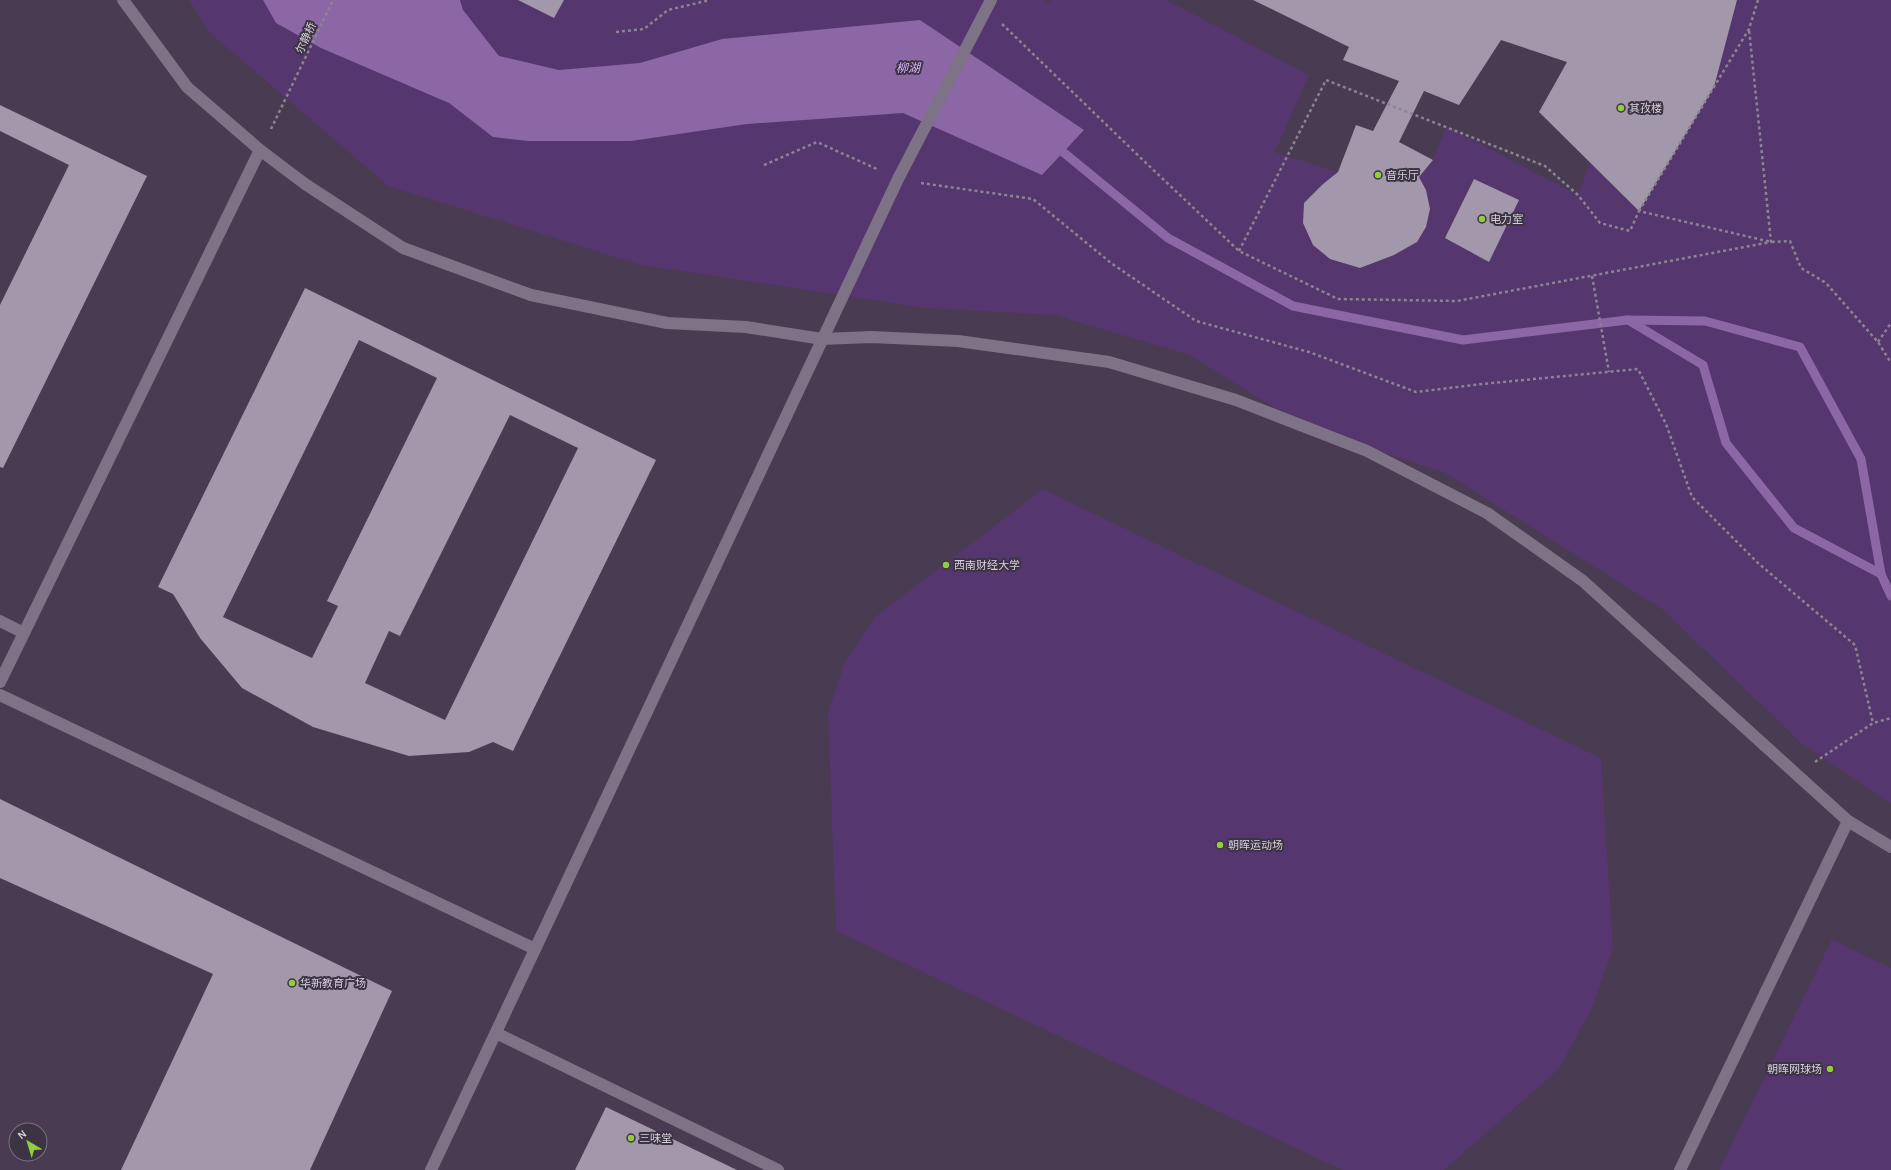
<svg xmlns="http://www.w3.org/2000/svg" width="1891" height="1170" font-family="'Alegreya Sans','Noto Sans SC',sans-serif">
	<style>
		.built { fill: #483b52; fill-rule: evenodd }
		.green { fill: #56366e }
		.water { fill: #8b67a6 }
		.lines { fill: none; stroke-linecap: round; stroke-linejoin: round }
		.stream { stroke: #8b67a6; stroke-width: 9 }
		.building { fill: #a297ab; fill-rule: evenodd }
		.path { stroke: #8b8492; stroke-width: 2.5; stroke-dasharray: 3 3; stroke-linecap: butt }
		.lane { stroke: #7d7286; stroke-width: 12 }
		.street { stroke: #7d7286; stroke-width: 12 }
		.poi-dot { fill: #92cd3e; stroke: #3c3344; stroke-width: 1.5 }
		.labels { text-anchor: middle; dominant-baseline: central; stroke-width: 4; stroke-linejoin: round; paint-order: stroke }
		.street-label { font-size: 11px; fill: #d6d0db; stroke: #3c3344 }
		.poi-label { font-size: 11px; fill: #d6d0db; stroke: #3c3344; text-anchor: start }
		.water-label { font-size: 12px; font-style: italic; fill: #dcb4fb; stroke: #3c3344 }
	</style>
	<rect width="100%" height="100%" fill="#3c3344"/>
	<path class="built" d="M0 0H1891V1170H0ZM16 1130H40V1154H16Z"/>
	<g class="green">
		<polygon points="189,0 1045,0 1049,3 1051,0 1167,0 1309,75 1275,152 1338,172 1323,184 1304,203 1303,223 1313,245 1330,259 1360,268 1394,255 1417,242 1426,227 1430,209 1426,190 1419,177 1433,160 1446,126 1578,195 1590,163 1640,211 1714,87 1737,0 1891,0 1891,803 1801,743 1662,609 1445,473 1303,426 1190,355 1054,315 925,308 641,265 388,186 210,33"/>
		<polygon points="1043,489 1601,758 1613,948 1592,1008 1559,1069 1444,1170 1342,1170 836,931 828,713 844,664 875,617"/>
		<polygon points="1832,939 1891,968 1891,1170 1719,1170"/>
	</g>
	<polygon class="water" points="263,0 460,0 463,10 499,56 559,70 640,63 722,39 920,20 1084,130 1042,175 903,113 747,124 631,141 528,141 493,137 449,103 321,48 276,23"/>
	<g class="lines">
		<g class="stream">
			<polyline points="1063,152 1168,238 1293,306 1463,340 1627,320 1705,321 1800,347 1861,459 1881,574 1891,596"/>
			<polyline points="1628,320 1703,365 1726,443 1794,528 1881,574"/>
		</g>
	</g>
	<g class="building">
		<polygon points="518,0 564,0 554,18"/>
		<polygon points="1253,0 1737,0 1714,87 1639,211 1539,112 1567,62 1501,40 1459,105 1424,91 1399,142 1433,160 1419,177 1426,190 1430,209 1426,227 1417,242 1394,255 1360,268 1330,259 1313,245 1303,223 1304,203 1323,184 1338,172 1356,125 1373,131 1399,81 1343,60 1349,47"/>
		<polygon points="0,105 147,176 3,468 0,467 0,305 69,165 0,131"/>
		<polygon points="1474,179 1519,200 1489,262 1445,238"/>
		<path d="M305 288 656 460 513 751 493 742 469 752 409 756 313 727 242 688 200 638 173 594 158 587ZM359 340 437 378 327 601 338 606 312 658 223 617ZM510 415 578 448 445 720 365 683 389 631 400 636Z"/>
		<polygon points="0,799 392,991 310,1170 121,1170 213,974 0,878"/>
		<polygon points="606,1107 737,1170 575,1170"/>
	</g>
	<g class="lines">
		<g class="path">
			<polyline points="1002,24 1145,162 1239,251 1338,299 1457,301 1771,242 1749,29"/>
			<polyline points="616,32 644,29 668,10 710,0"/>
			<polyline points="271,129 333,0"/>
			<polyline points="764,165 817,142 879,170"/>
			<polyline points="921,183 1033,199 1111,263 1196,321 1309,352 1416,392 1482,384 1638,369 1666,424 1692,497 1758,563 1855,645 1873,723"/>
			<polyline points="1639,211 1749,29 1758,0"/>
			<polyline points="1239,251 1326,80 1545,166 1578,195 1600,223 1630,231 1639,211 1771,242 1790,241 1801,268 1826,283 1878,342 1891,363"/>
			<polyline points="1592,276 1609,372"/>
			<polyline points="1878,342 1891,323"/>
			<polyline points="1815,762 1873,723 1891,718"/>
		</g>
		<g class="lane">
			<polyline points="0,621 24,633"/>
			<polyline points="0,682 260,150"/>
			<polyline points="0,695 535,949"/>
			<polyline points="496,1033 778,1170"/>
			<polyline points="1680,1170 1848,821"/>
		</g>
		<g class="street">
			<polyline points="123,0 187,87 260,150 305,184 403,248 531,295 667,323 746,327 822,339 871,337 958,341 1109,362 1236,400 1367,451 1487,513 1583,581 1848,821 1891,847"/>
			<polyline points="431,1170 898,179 991,0"/>
		</g>
	</g>
	<g class="poi-dot">
		<circle cx="1621" cy="108" r="4"/>
		<circle cx="1378" cy="175" r="4"/>
		<circle cx="1482" cy="219" r="4"/>
		<circle cx="946" cy="565" r="4"/>
		<circle cx="1220" cy="845" r="4"/>
		<circle cx="292" cy="983" r="4"/>
		<circle cx="1830" cy="1069" r="4"/>
		<circle cx="631" cy="1138" r="4"/>
	</g>
	<g class="labels">
		<g class="street-label">
			<text transform="translate(306 38) rotate(-65)">尔静桥</text>
		</g>
		<g class="poi-label">
			<text x="1629" y="108">其孜楼</text>
			<text x="1386" y="175">音乐厅</text>
			<text x="1490" y="219">电力室</text>
			<text x="954" y="565">西南财经大学</text>
			<text x="1228" y="845">朝晖运动场</text>
			<text x="300" y="983">华新教育广场</text>
			<text x="1822" y="1069" text-anchor="end">朝晖网球场</text>
			<text x="639" y="1138">三味堂</text>
		</g>
		<g class="water-label">
			<text x="908" y="68">柳湖</text>
		</g>
	</g>
	<g transform="translate(28 1142) rotate(322)"><circle r="19" fill="#3c3344" stroke="#7a7280"/>
	<path d="M0-3L7 15L0 10L-7 15Z" fill="#92cd3e"/>
	<text y="-6" font-size="11" font-weight="bold" text-anchor="middle" fill="#d6d0db">N</text>
	</g>
</svg>
